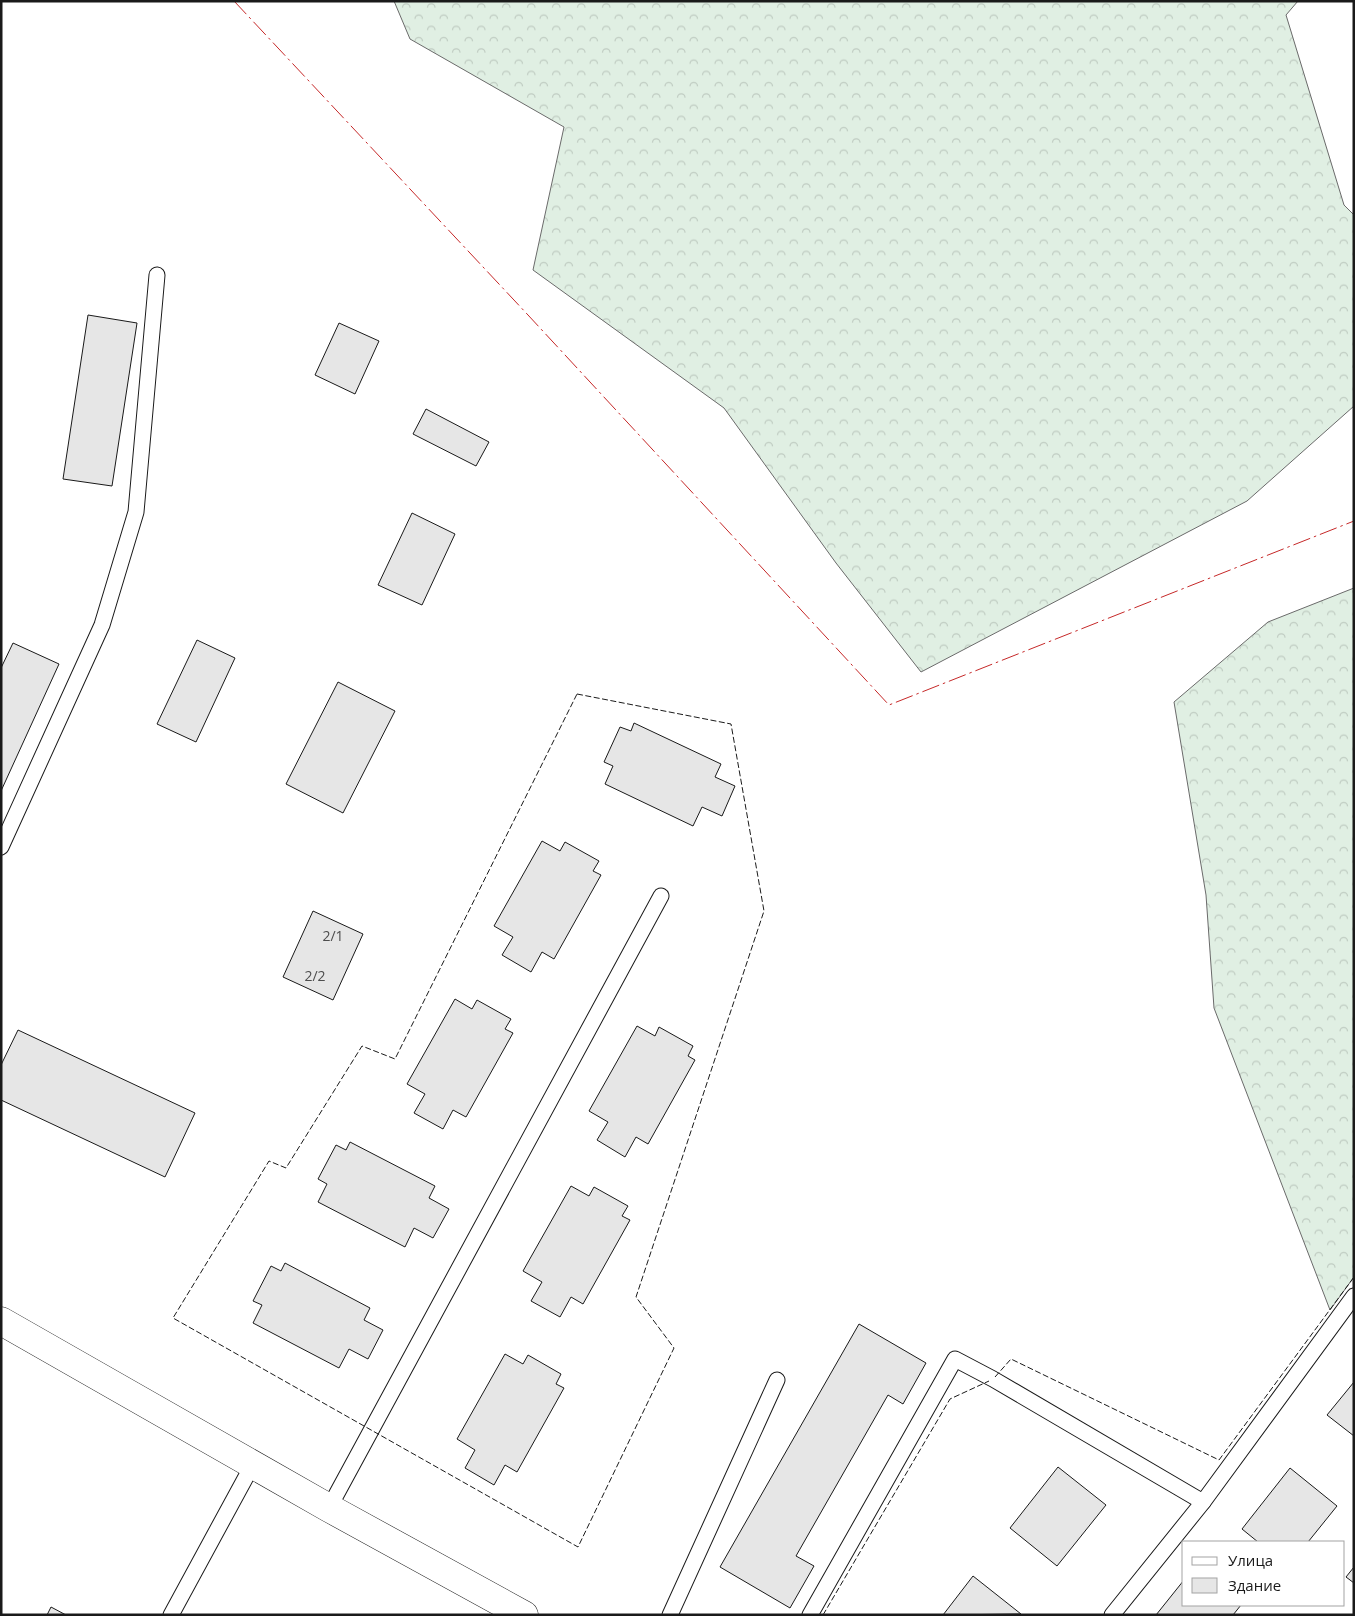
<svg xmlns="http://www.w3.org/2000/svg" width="1355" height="1616" font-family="'Open Sans',sans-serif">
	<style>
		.forest { fill: url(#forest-crowns); stroke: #6a6a6a }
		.building { fill: #e6e6e6; stroke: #1a1a1a }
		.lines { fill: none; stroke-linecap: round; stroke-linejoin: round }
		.lane-casing { stroke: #1a1a1a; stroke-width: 17 }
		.street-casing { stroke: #1a1a1a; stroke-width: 29 }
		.lane { stroke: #fff; stroke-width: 15 }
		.street { stroke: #fff; stroke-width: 28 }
		.fence { stroke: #1a1a1a; stroke-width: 1; stroke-dasharray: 6 2.5; stroke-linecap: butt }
		.power { stroke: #c62828; stroke-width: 1; stroke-dasharray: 18 4 2.5 4; stroke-linecap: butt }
		.labels { text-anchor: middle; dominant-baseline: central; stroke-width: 4; stroke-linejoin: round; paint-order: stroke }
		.number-label { font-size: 14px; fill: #4d4d4d }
	</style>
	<defs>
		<pattern id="forest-crowns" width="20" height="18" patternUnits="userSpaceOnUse" patternTransform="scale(1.25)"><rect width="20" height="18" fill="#e0efe3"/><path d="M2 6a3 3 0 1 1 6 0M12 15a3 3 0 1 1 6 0" fill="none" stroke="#c0ccc2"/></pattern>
	</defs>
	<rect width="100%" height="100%" fill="#fff"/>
	<g class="forest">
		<polygon points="394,1 1298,1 1286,15 1344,205 1354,215 1354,406 1247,501 921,672 836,563 724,408 533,270 564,127 410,39"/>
		<polygon points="1354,588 1354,1277 1330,1310 1214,1008 1206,895 1174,702 1268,622"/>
	</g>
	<g class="building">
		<polygon points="88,315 137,323 112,486 63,479"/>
		<polygon points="339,323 379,341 355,394 315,375"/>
		<polygon points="426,409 489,442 476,466 413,434"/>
		<polygon points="412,513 455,534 422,605 378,585"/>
		<polygon points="197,640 235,658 196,742 157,724"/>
		<polygon points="13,643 59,664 1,791 1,668"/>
		<polygon points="338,682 395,711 343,813 286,784"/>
		<polygon points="634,723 721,764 715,777 735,786 722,816 702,807 693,826 605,784 613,766 604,762 620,727 631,731"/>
		<polygon points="542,841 560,851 565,842 599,861 593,871 601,875 554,959 542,952 531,972 502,955 513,937 494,926"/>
		<polygon points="313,911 363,934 333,1000 283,977"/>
		<polygon points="455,999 472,1009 477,1000 511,1019 505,1029 513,1033 466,1117 453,1110 443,1129 414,1113 425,1094 407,1084"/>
		<polygon points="637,1026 655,1036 659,1027 693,1046 688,1056 695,1060 648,1144 636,1137 625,1157 597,1140 608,1122 589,1111"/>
		<polygon points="18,1030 195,1113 165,1177 1,1100 1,1065"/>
		<polygon points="350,1142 435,1186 429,1198 449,1209 433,1238 414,1228 405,1247 318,1202 327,1184 318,1179 336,1145 346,1150"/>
		<polygon points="571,1186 589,1196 594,1187 628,1206 622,1216 630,1220 583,1304 571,1297 560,1317 531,1301 542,1282 523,1271"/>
		<polygon points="285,1263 370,1308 364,1320 383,1330 368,1359 349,1349 339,1368 253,1323 262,1305 253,1301 271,1266 281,1271"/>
		<polygon points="859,1324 926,1363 903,1404 888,1395 796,1556 814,1566 790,1608 720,1567"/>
		<polygon points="505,1354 523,1364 528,1355 561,1374 556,1384 564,1388 517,1472 505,1465 494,1485 465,1468 475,1450 457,1439"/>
		<polygon points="1354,1382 1354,1436 1327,1415"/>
		<polygon points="1058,1467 1106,1505 1057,1566 1010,1528"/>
		<polygon points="1290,1468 1337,1506 1308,1542 1258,1542 1242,1529"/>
		<polygon points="1354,1567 1354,1583 1346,1577"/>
		<polygon points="973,1576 1021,1614 943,1615"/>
		<polygon points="1184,1580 1184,1605 1241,1605 1233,1615 1156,1615"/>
		<polygon points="51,1607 66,1615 47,1615"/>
	</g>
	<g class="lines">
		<g class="lane-casing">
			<g id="lane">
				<polyline points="1,847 102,625 136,512 157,275"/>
				<polyline points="329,1508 661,896"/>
				<polyline points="171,1615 253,1464"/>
				<polyline points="670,1615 777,1380"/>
				<polyline points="810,1615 955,1359 993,1379 1203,1502"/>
				<polyline points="1112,1615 1203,1502 1354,1296"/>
			</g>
		</g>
		<g class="street-casing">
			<polyline id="street" points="1,1321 329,1508 524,1615"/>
		</g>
		<use href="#lane" class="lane"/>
		<use href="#street" class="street"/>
		<g class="fence">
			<polygon points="577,694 731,724 764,911 636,1297 674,1348 578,1547 173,1318 269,1161 286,1168 362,1046 395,1059"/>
			<polyline points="995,1377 1011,1359 1219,1460 1354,1277"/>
			<polyline points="823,1615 950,1399 989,1381"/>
		</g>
		<polyline class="power" points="234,1 528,315 889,705 1354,521"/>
	</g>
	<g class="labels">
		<g class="number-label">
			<text x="333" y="935">2/1</text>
			<text x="315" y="975">2/2</text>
		</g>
	</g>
	<rect width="1355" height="1616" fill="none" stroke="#1a1a1a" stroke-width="5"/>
	<rect x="1182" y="1541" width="162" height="65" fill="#ffffff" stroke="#a3a3a3"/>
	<rect x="1192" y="1557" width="25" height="8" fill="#ffffff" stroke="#a3a3a3"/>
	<text x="1228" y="1566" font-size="15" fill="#1a1a1a">Улица</text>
	<rect x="1192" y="1578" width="25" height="15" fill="#e6e6e6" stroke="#a3a3a3"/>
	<text x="1228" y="1591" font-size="15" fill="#1a1a1a">Здание</text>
</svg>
